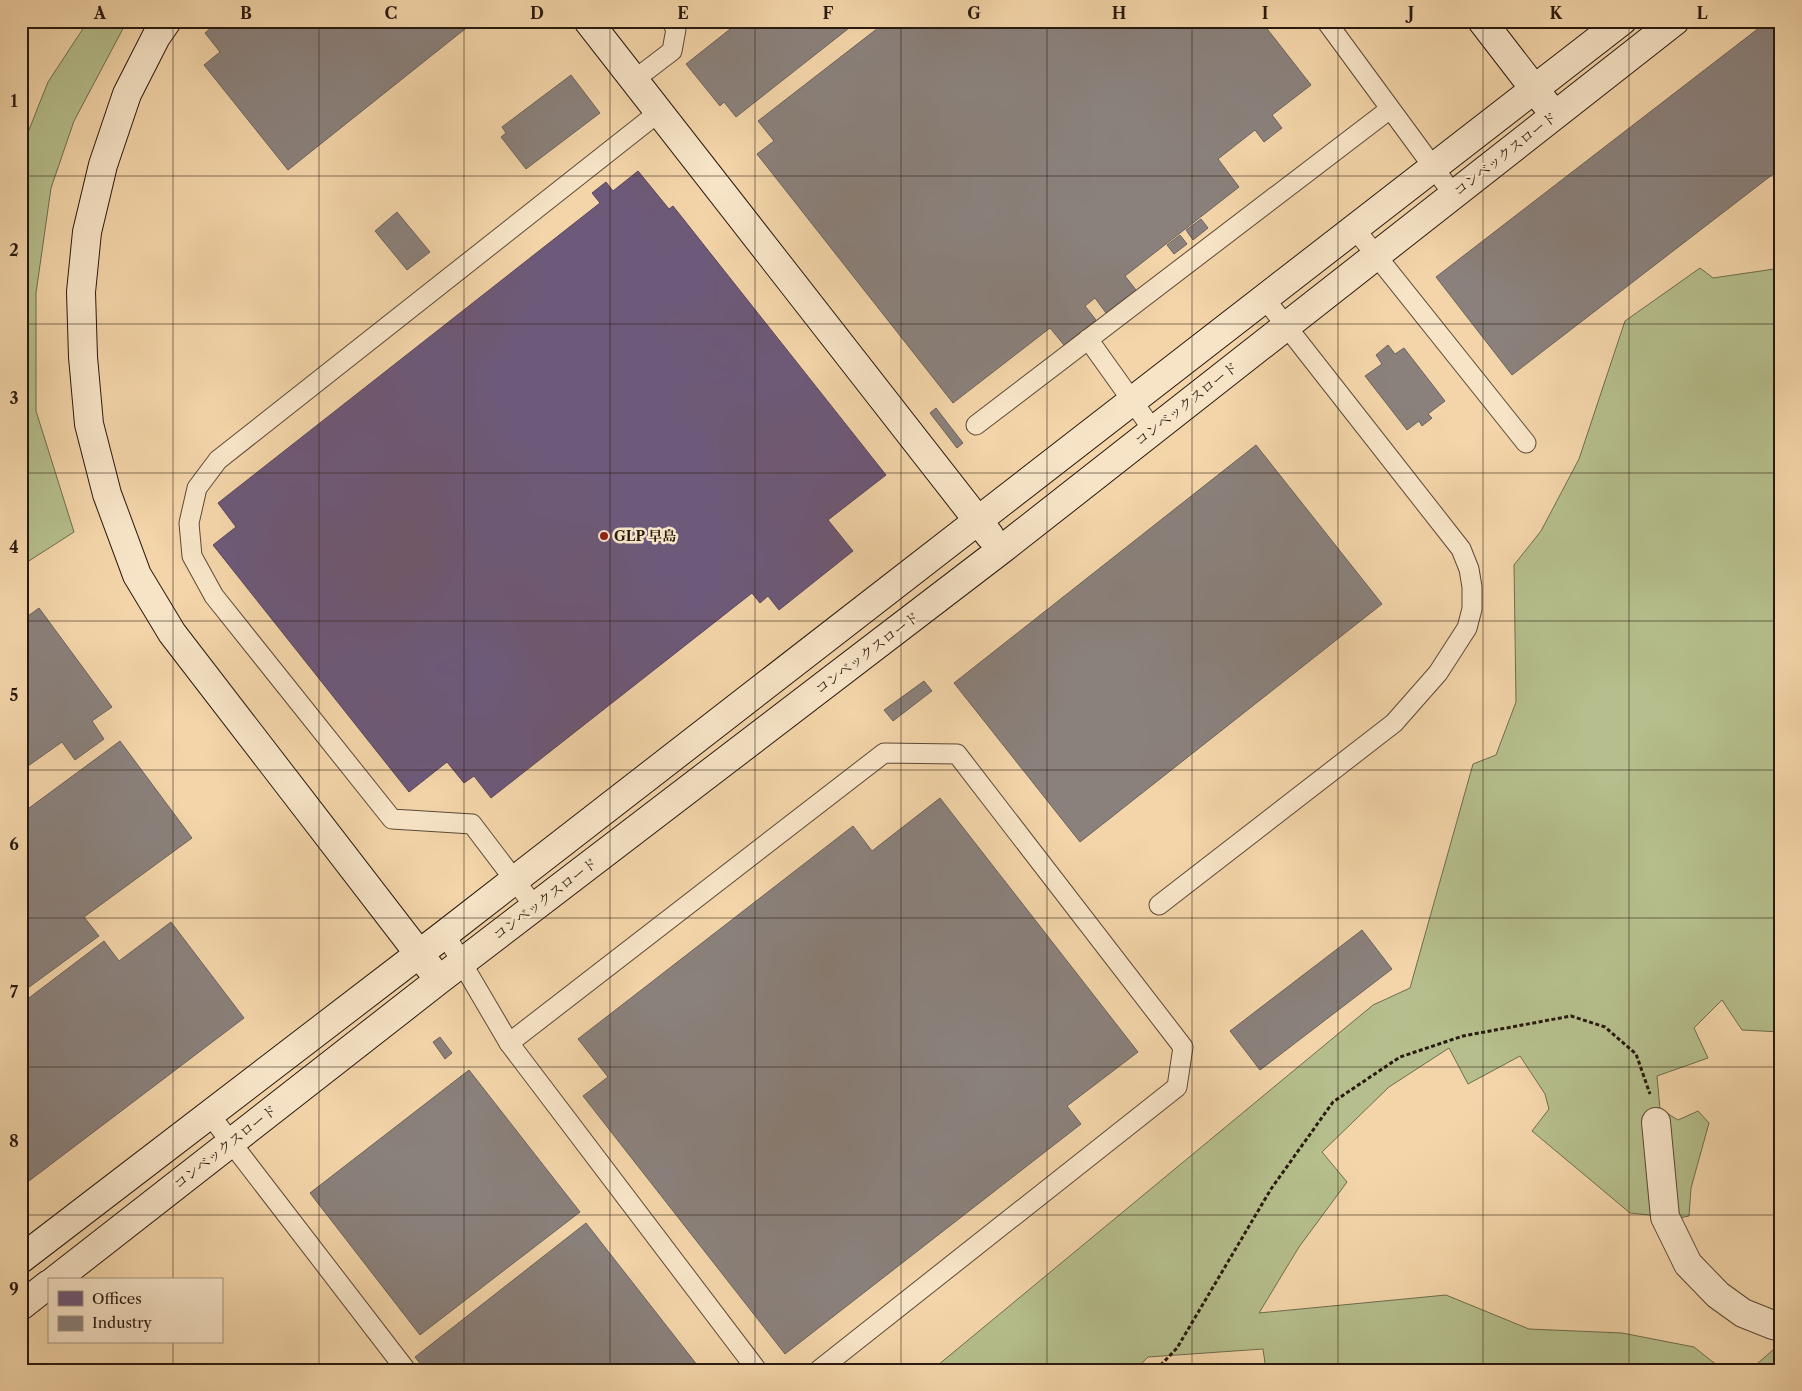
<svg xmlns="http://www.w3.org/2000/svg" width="1802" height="1391" font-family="'Libre Caslon Text','Noto Serif JP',serif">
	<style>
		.green { fill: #b5be8c; stroke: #6f6c4e }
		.offices { fill: #6d597a; stroke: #59465a }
		.industry { fill: #8a817c; stroke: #6d625b }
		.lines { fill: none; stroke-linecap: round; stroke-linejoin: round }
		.lane-casing { stroke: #5c4936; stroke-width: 21 }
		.street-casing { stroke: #5c4936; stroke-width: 30 }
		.secondary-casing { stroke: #291a0f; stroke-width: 30 }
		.path { stroke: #291a0f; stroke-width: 3; stroke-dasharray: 4 2.5; stroke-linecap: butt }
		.lane { stroke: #f7e4c7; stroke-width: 19 }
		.street { stroke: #f7e4c7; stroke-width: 28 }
		.secondary { stroke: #f7e4c7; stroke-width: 28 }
		.grid { fill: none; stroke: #291a0f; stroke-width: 1; stroke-opacity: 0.55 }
		.poi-dot { fill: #8f2418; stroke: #f7e4c7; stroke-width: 2 }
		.labels { text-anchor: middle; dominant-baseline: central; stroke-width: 5; stroke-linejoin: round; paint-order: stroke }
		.street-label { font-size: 14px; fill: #291a0f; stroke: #f7e4c7 }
		.poi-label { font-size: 14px; font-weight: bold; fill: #291a0f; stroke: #f7e4c7; text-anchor: start }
		.neatline { fill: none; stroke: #291a0f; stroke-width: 2 }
		.grid-label { font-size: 16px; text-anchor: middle; font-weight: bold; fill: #291a0f }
	</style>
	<rect width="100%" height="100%" fill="#f3d5a9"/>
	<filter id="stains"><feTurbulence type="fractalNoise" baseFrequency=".004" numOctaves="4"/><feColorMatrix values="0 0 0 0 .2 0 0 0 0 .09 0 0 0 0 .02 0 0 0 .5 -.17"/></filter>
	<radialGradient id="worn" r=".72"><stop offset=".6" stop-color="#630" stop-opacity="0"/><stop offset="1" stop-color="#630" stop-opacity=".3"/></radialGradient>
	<g class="green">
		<polygon points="88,21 127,21 74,121 51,188 36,293 36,411 74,532 21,566 21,150 48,82"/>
		<polygon points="1700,268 1713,278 1781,268 1781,1032 1742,1030 1722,1000 1694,1028 1708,1058 1657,1076 1660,1109 1678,1120 1698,1111 1709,1123 1691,1188 1689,1216 1679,1218 1630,1213 1532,1131 1549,1109 1545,1094 1520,1056 1468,1084 1449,1048 1389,1087 1322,1152 1347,1182 1299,1247 1259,1313 1446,1295 1529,1329 1622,1333 1694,1347 1723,1370 1266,1370 1263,1349 1148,1357 1135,1370 932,1370 1373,1005 1410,988 1473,764 1496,755 1516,702 1514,565 1541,531 1579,459 1625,321"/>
		<polygon points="1773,1350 1781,1350 1781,1370 1750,1370"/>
	</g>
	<polygon class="offices" points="638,171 669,209 673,206 886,475 828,520 853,551 779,610 768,596 760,603 752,593 491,798 474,776 464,783 447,762 409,792 213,545 236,527 218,503 600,203 592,193 606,182 613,191"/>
	<g class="industry">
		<polygon points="219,21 475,21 288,170 204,65 220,52 205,33"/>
		<polygon points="738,21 858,21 736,117 724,102 720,106 686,64 739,22"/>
		<polygon points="887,21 1261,21 1311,85 1272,115 1282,128 1264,142 1255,130 1218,159 1239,187 1125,276 1136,290 1106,313 1095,298 1085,306 1096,320 1064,345 1050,328 953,403 757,154 774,141 758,121"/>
		<polygon points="1768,21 1781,21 1781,168 1512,375 1436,277"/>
		<polygon points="571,75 600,113 526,169 501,137 506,133 502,127"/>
		<polygon points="397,212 430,252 407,270 375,231"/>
		<polygon points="1201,219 1208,228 1193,240 1186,230"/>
		<polygon points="1180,235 1187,244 1174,254 1167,245"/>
		<polygon points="1388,345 1395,354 1404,348 1445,401 1428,414 1432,418 1422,426 1419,421 1407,430 1365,376 1382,364 1376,355"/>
		<polygon points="936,408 963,443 957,448 930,413"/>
		<polygon points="1256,445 1382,604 1080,842 954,683"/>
		<polygon points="39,608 112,707 92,721 104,739 75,760 62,742 21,771 21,621"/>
		<polygon points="924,681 932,691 893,721 884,710"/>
		<polygon points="120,741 192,838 84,917 99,936 21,993 21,814"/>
		<polygon points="940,798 1138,1052 1067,1106 1081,1124 785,1354 583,1096 608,1077 578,1039 853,826 872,851"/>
		<polygon points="171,922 244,1018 21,1187 21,1004 104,941 119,961"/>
		<polygon points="1362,930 1392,969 1260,1070 1230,1031"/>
		<polygon points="440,1037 452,1053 445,1059 433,1042"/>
		<polygon points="469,1070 580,1212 420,1335 310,1193"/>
		<polygon points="586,1223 701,1370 425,1370 415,1357"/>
	</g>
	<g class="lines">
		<g class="lane-casing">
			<g id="lane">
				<polyline points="1326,21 1453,194"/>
				<polyline points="634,80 672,51 676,29 671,21"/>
				<polyline points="1355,229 1526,443"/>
				<polyline points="1088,339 1153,430"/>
				<polyline points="976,425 1390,109"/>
				<polyline points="1159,905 1394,723 1438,673 1467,628 1472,609 1472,587 1469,569 1461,549 1265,299"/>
				<polyline points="535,907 472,824 392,819 214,596 192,556 189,523 197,488 218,460 659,112"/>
				<polyline points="445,934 509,1043 757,1370"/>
				<polyline points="509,1043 884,753 957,754 1183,1047 1177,1087 819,1370"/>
				<polyline points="210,1115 406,1370"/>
			</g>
		</g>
		<g class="street-casing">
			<polyline id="street" points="1656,1122 1665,1217 1688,1264 1718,1295 1743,1313 1773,1325 1781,1326"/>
		</g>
		<g class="secondary-casing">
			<g id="secondary">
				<polyline points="167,21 156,37 127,94 103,165 87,232 81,292 83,357 89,424 107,494 137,575 172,633 430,968"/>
				<polyline points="588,21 990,536"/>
				<polyline points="1482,21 1546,104"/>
				<polyline points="21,1259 445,934 1622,21"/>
				<polyline points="55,1280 439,980 1001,550 1675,21"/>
				<polyline points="21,1306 49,1284"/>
			</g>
		</g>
		<polyline class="path" points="1156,1370 1177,1348 1271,1189 1333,1102 1400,1057 1463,1036 1571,1016 1605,1027 1636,1054 1650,1094"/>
		<use href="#lane" class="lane"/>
		<use href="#street" class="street"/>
		<use href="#secondary" class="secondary"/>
	</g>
	<path class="grid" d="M173 21V1280M319 21V1370M464 21V1370M610 21V1370M755 21V1370M901 21V1370M1047 21V1370M1192 21V1370M1338 21V1370M1483 21V1370M1629 21V1370M21 176H1781M21 324H1781M21 473H1781M21 621H1781M21 770H1781M21 918H1781M21 1067H1781M21 1215H1781M173 1342V1370"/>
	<circle class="poi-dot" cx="604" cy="536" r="5"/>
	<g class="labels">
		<g class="street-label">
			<text transform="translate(1505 154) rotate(-38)">コンベックスロード</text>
			<text transform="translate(1186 404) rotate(-38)">コンベックスロード</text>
			<text transform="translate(867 653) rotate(-37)">コンベックスロード</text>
			<text transform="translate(545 899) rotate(-37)">コンベックスロード</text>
			<text transform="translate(225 1147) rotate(-38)">コンベックスロード</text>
		</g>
		<g class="poi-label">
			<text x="614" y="536">GLP 早島</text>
		</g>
	</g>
	<rect width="1802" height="1391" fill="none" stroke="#f3d5a9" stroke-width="55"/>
	<rect x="48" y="1278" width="175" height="65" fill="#f7e4c7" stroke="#a5937d"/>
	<rect x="58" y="1291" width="25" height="15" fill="#6d597a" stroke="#a5937d"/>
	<text x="92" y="1304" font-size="15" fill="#291a0f">Offices</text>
	<rect x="58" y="1316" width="25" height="15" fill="#8a817c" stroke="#a5937d"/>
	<text x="92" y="1328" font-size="15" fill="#291a0f">Industry</text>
	<rect x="28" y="28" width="1746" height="1336" class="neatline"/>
	<g class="grid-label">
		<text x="100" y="19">A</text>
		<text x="246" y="19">B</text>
		<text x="391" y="19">C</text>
		<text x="537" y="19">D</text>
		<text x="683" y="19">E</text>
		<text x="828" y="19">F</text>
		<text x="974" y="19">G</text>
		<text x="1119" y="19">H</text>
		<text x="1265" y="19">I</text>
		<text x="1411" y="19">J</text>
		<text x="1556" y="19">K</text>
		<text x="1702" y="19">L</text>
		<text x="14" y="107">1</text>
		<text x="14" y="256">2</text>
		<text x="14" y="404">3</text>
		<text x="14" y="553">4</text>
		<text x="14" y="701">5</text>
		<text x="14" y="850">6</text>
		<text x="14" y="998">7</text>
		<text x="14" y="1147">8</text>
		<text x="14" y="1295">9</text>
	</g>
	<rect width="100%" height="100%" filter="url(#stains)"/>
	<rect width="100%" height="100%" fill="url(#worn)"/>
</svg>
